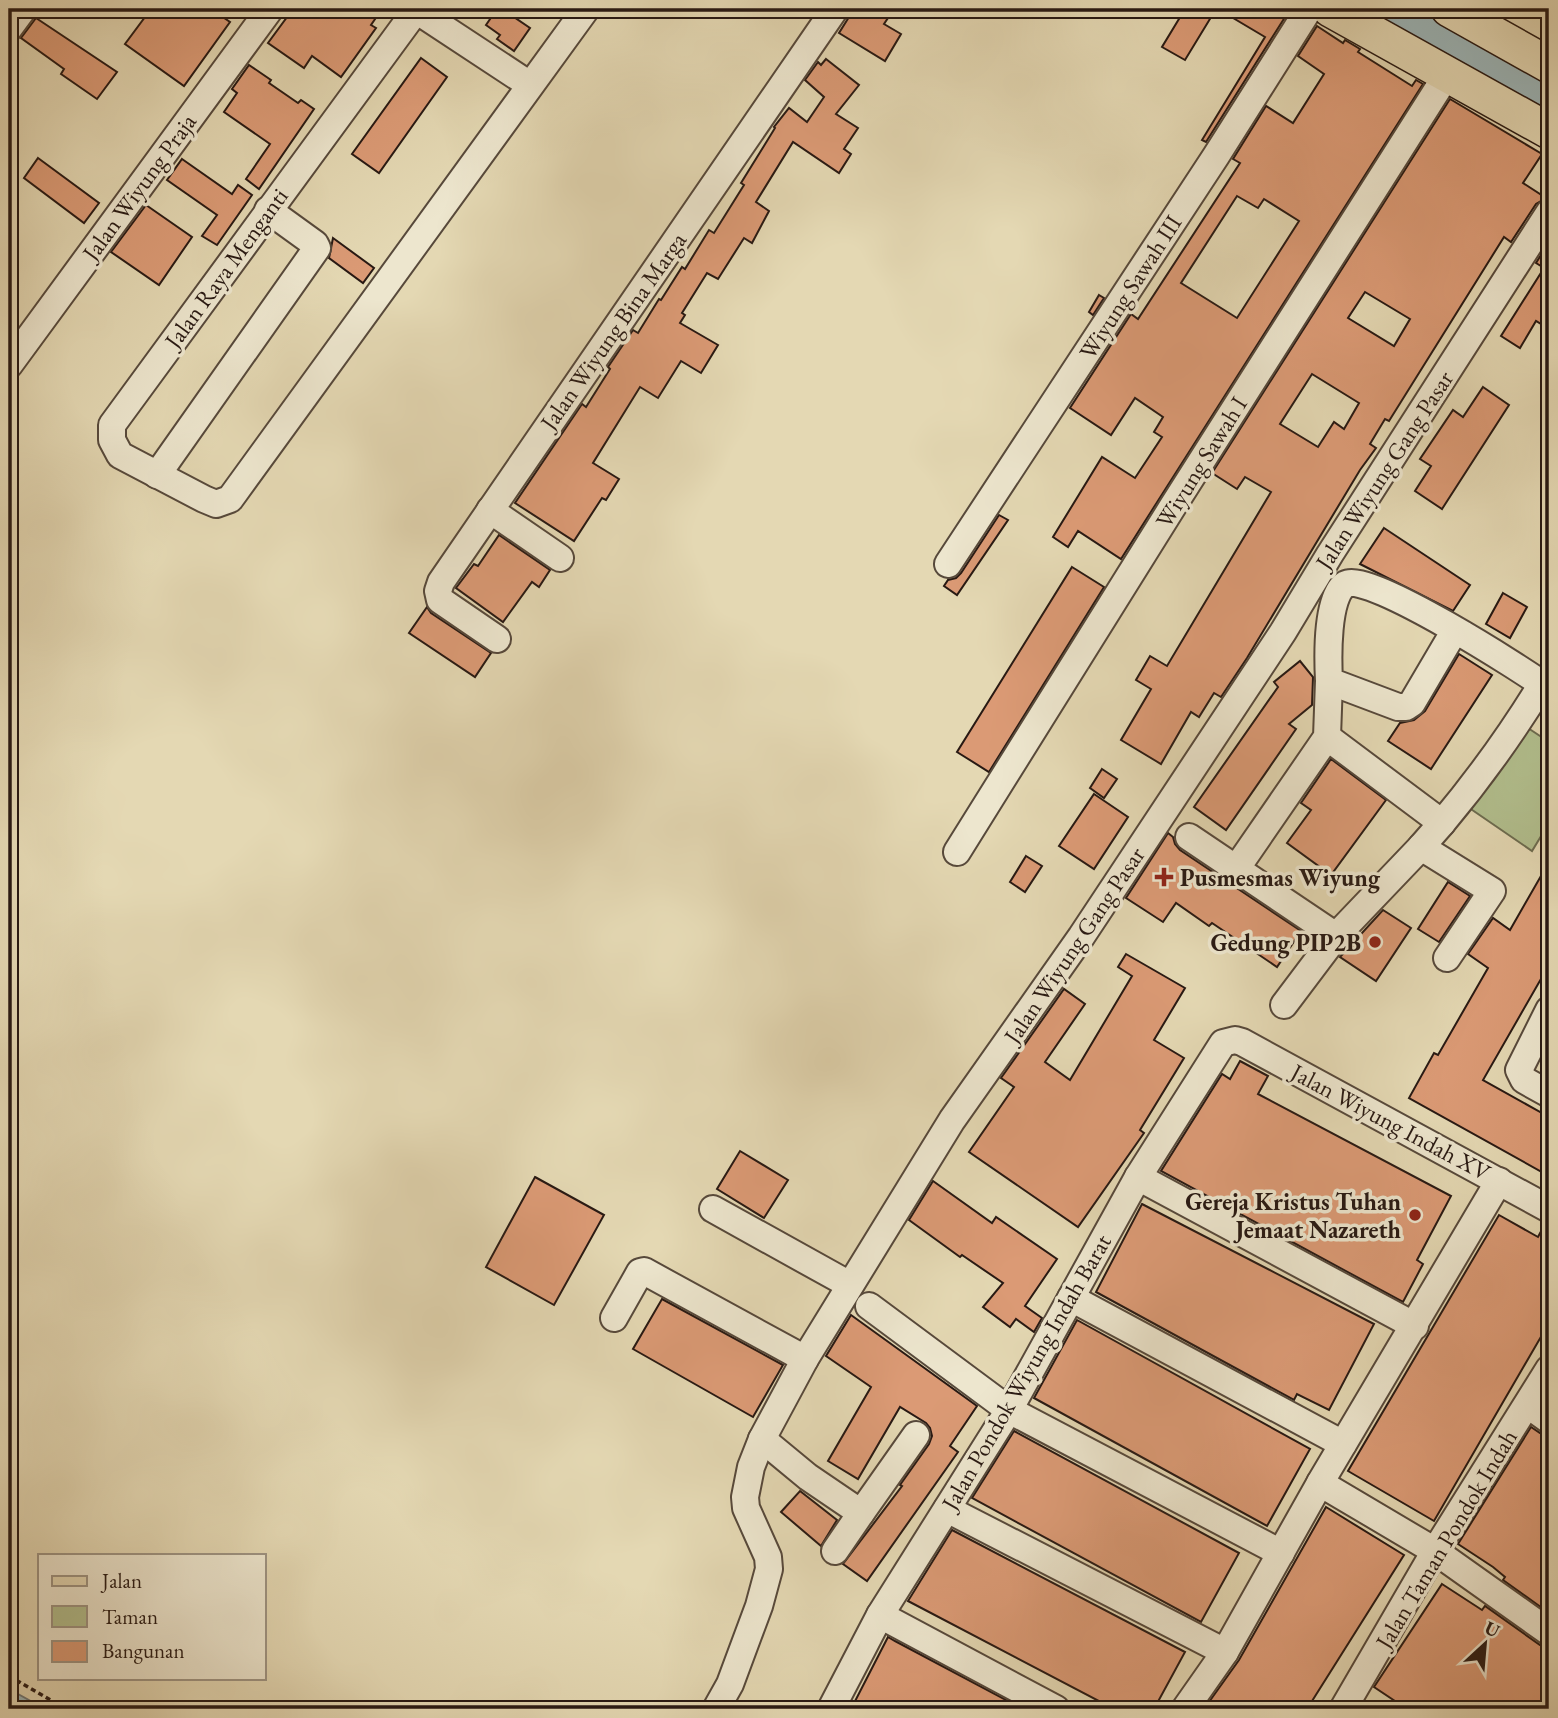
<svg xmlns="http://www.w3.org/2000/svg" width="1558" height="1718" font-family="'EB Garamond',serif">
	<style>
		.green { fill: #b2bf8e; stroke: #6d6c50; stroke-width: 2 }
		.water { fill: #9cb6b9; stroke: #6e7777; stroke-width: 2 }
		.lines { fill: none; stroke-linecap: round; stroke-linejoin: round }
		.river { stroke: #9cb6b9; stroke-width: 35 }
		.building { fill: #db9a75; stroke: #281913; stroke-width: 2; fill-rule: evenodd }
		.minor-casing { stroke: #57493b; stroke-width: 30 }
		.major-casing { stroke: #281913; stroke-width: 38 }
		.path { stroke: #281913; stroke-width: 3.5; stroke-dasharray: 5 3.5; stroke-linecap: butt }
		.minor { stroke: #ede6ce; stroke-width: 26 }
		.major { stroke: #e4d8b3; stroke-width: 35 }
		.poi-dot { fill: #8f2418; stroke: #ede6ce; stroke-width: 2.5 }
		.labels { text-anchor: middle; dominant-baseline: central; stroke-width: 7; stroke-linejoin: round; paint-order: stroke }
		.street-label { font-size: 24px; fill: #281913; stroke: #ede6ce }
		.poi-label { font-size: 24px; font-weight: bold; fill: #281913; stroke: #ede6ce; text-anchor: end }
	</style>
	<rect width="100%" height="100%" fill="#e4d8b3"/>
	<filter id="stains"><feTurbulence type="fractalNoise" baseFrequency=".00286" numOctaves="4"/><feColorMatrix values="0 0 0 0 .2 0 0 0 0 .09 0 0 0 0 .02 0 0 0 .5 -.17"/></filter>
	<radialGradient id="worn" r=".72"><stop offset=".6" stop-color="#630" stop-opacity="0"/><stop offset="1" stop-color="#630" stop-opacity=".3"/></radialGradient>
	<polygon class="green" points="1519,722 1549,742 1549,823 1532,851 1465,805"/>
	<polygon class="water" points="9,1689 45,1709 9,1709"/>
	<g class="lines">
		<polyline class="river" points="1402,9 1549,92"/>
	</g>
	<g class="building">
		<polygon points="151,9 211,9 230,22 184,86 125,44"/>
		<polygon points="293,9 382,9 371,25 376,28 341,77 312,56 304,68 268,43"/>
		<polygon points="497,9 502,9 530,28 514,51 497,39 500,35 486,25"/>
		<polygon points="854,9 894,9 884,24 901,34 885,61 839,33"/>
		<polygon points="1185,9 1216,9 1185,60 1162,47"/>
		<polygon points="1218,9 1279,9 1287,14 1206,142 1202,140 1265,37"/>
		<polygon points="36,18 117,72 97,99 61,74 64,69 21,38"/>
		<path d="M1317 26 1343 43 1345 40 1360 49 1358 52 1412 86 1416 80 1423 84 1121 559 1078 531 1068 547 1053 537 1102 457 1135 478 1162 437 1154 432 1163 417 1135 398 1111 435 1070 408 1131 314 1138 319 1240 163 1233 159 1266 106 1293 123 1324 74 1298 56ZM1237 196 1258 208 1264 199 1299 221 1237 318 1181 283Z"/>
		<polygon points="421,58 447,77 379,173 352,154"/>
		<polygon points="826,59 859,85 836,114 858,128 844,149 851,154 839,173 793,142 756,202 769,211 752,243 744,238 718,279 707,273 682,313 685,315 680,323 718,345 701,373 681,361 658,398 640,387 593,463 619,479 606,500 602,498 574,541 515,503 582,404 586,407 610,369 608,367 633,330 638,333 659,299 661,300 682,267 685,269 709,230 714,233 744,185 741,183 775,128 774,127 789,108 807,122 824,97 805,80 818,62 821,65"/>
		<polygon points="249,65 271,80 269,83 298,103 301,100 314,109 259,189 246,179 270,144 224,112 237,93 232,89"/>
		<path d="M1450 99 1542 154 1523 183 1546 198 1536 204 1511 242 1504 237 1389 421 1385 419 1370 444 1376 448 1360 470 1247 658 1221 697 1214 693 1199 717 1191 712 1161 764 1121 740 1151 689 1136 680 1150 656 1167 666 1271 492 1245 477 1237 489 1212 473ZM1365 292 1410 319 1394 346 1348 318ZM1312 374 1359 403 1344 429 1334 422 1318 447 1280 424Z"/>
		<polygon points="38,158 99,203 84,223 24,178"/>
		<polygon points="182,159 232,194 238,185 252,195 217,245 202,236 217,215 167,180"/>
		<polygon points="146,205 192,237 159,285 111,252"/>
		<polygon points="333,238 374,268 363,283 329,258"/>
		<polygon points="1549,242 1549,329 1536,321 1520,348 1501,336 1544,268 1536,263"/>
		<polygon points="1099,295 1104,298 1093,315 1089,312"/>
		<polygon points="1483,387 1509,405 1442,509 1415,491 1431,466 1420,459 1453,410 1463,417"/>
		<polygon points="999,515 1008,520 957,595 944,586 948,580 956,578 961,573"/>
		<polygon points="1384,528 1470,585 1453,611 1360,564"/>
		<polygon points="499,535 550,570 539,587 532,582 503,622 456,588 474,564 478,566"/>
		<polygon points="1072,567 1104,587 989,772 957,752"/>
		<polygon points="1503,593 1527,607 1510,638 1486,624"/>
		<polygon points="427,607 431,613 491,653 475,677 409,633"/>
		<polygon points="1459,654 1492,675 1431,769 1388,741 1400,723 1414,720 1425,711"/>
		<polygon points="1300,661 1313,677 1312,705 1289,724 1296,729 1226,830 1194,807 1278,687 1274,682"/>
		<polygon points="1331,759 1386,800 1331,875 1287,843 1311,810 1301,803"/>
		<polygon points="1102,769 1117,779 1104,798 1090,788"/>
		<polygon points="1094,794 1128,817 1094,869 1059,846"/>
		<polygon points="1168,833 1173,837 1175,844 1180,850 1301,931 1277,967 1212,923 1209,926 1176,903 1163,922 1126,898"/>
		<polygon points="1026,856 1042,866 1025,892 1010,882"/>
		<polygon points="1549,862 1549,965 1483,1080 1549,1117 1549,1176 1409,1098 1434,1053 1438,1055 1488,968 1468,954 1493,918 1510,930"/>
		<polygon points="1448,882 1470,896 1439,942 1418,929"/>
		<polygon points="1383,910 1411,928 1376,981 1340,957"/>
		<polygon points="1126,954 1185,988 1154,1040 1184,1058 1140,1130 1144,1133 1078,1227 969,1152 1014,1087 1001,1078 1064,989 1085,1004 1045,1062 1070,1080 1132,976 1118,967"/>
		<polygon points="1240,1061 1268,1076 1258,1094 1451,1196 1417,1260 1423,1264 1403,1302 1161,1171 1222,1074 1230,1079"/>
		<polygon points="740,1151 788,1180 764,1218 717,1189"/>
		<polygon points="535,1177 604,1215 554,1305 486,1267"/>
		<polygon points="933,1181 992,1223 996,1217 1057,1259 1025,1306 1042,1318 1034,1332 1016,1319 1010,1327 983,1307 1003,1283 962,1255 960,1257 909,1220"/>
		<polygon points="1142,1204 1374,1324 1329,1410 1297,1394 1294,1400 1096,1292"/>
		<polygon points="1499,1215 1538,1237 1545,1224 1549,1225 1549,1323 1434,1521 1348,1471"/>
		<polygon points="662,1299 783,1365 753,1417 633,1349"/>
		<polygon points="851,1315 977,1406 950,1446 958,1452 867,1581 843,1564 902,1486 900,1485 929,1444 932,1436 930,1428 926,1423 900,1407 858,1479 828,1461 871,1387 826,1356"/>
		<polygon points="1077,1320 1310,1449 1267,1526 1034,1398"/>
		<polygon points="1531,1427 1540,1433 1549,1435 1549,1613 1503,1580 1505,1577 1493,1567 1458,1544"/>
		<polygon points="1014,1431 1239,1553 1201,1622 972,1498"/>
		<polygon points="800,1491 837,1520 821,1546 781,1512"/>
		<polygon points="1326,1507 1404,1555 1307,1709 1204,1709 1239,1660"/>
		<polygon points="952,1530 1185,1652 1154,1709 1114,1709 908,1601"/>
		<polygon points="1442,1584 1482,1610 1485,1606 1540,1645 1549,1647 1549,1709 1407,1709 1374,1687"/>
		<polygon points="888,1637 895,1641 1023,1709 851,1709"/>
	</g>
	<g class="lines">
		<g class="minor-casing">
			<g id="minor">
				<polyline points="417,9 112,425 112,440 120,455 204,499 216,504 230,499 586,9"/>
				<polyline points="416,10 530,85"/>
				<polyline points="9,28 23,9"/>
				<polyline points="9,365 270,9"/>
				<polyline points="157,475 317,248 315,244 268,210"/>
				<polyline points="490,510 560,558"/>
				<polyline points="948,564 1216,156 1309,9"/>
				<path d="M1455 630 1412 703 1406 707H1398L1329 681C1328 661 1326 595 1346 584 1368 571 1525 671 1549 689"/>
				<polyline points="497,639 440,600 438,591 441,582 835,9"/>
				<path d="M1327 737 1442 823C1479 779 1512 733 1542 684"/>
				<polyline points="1189,837 1336,936"/>
				<polyline points="1421,847 1492,891 1447,958"/>
				<polyline points="957,852 1173,506 1448,73"/>
				<polyline points="1236,869 1327,737 1329,681"/>
				<polyline points="1284,1005 1336,936 1421,847 1442,823"/>
				<polyline points="1549,1010 1519,1070 1524,1080 1549,1094"/>
				<polyline points="1138,1177 1415,1326"/>
				<polyline points="713,1209 850,1285"/>
				<polyline points="1071,1298 1343,1444"/>
				<polyline points="869,1306 1009,1410 1281,1553"/>
				<polyline points="614,1318 640,1272 644,1271 805,1359"/>
				<polyline points="1528,1405 1549,1420"/>
				<polyline points="762,1439 808,1477 861,1513 916,1435"/>
				<polyline points="1320,1483 1435,1551 1549,1632"/>
				<polyline points="947,1509 1225,1652"/>
				<polyline points="835,1551 861,1513"/>
				<polyline points="880,1615 1056,1709"/>
				<polyline points="716,1709 730,1684 759,1606 769,1569 768,1557 746,1508 745,1497 751,1467 762,1439 805,1359 952,1120 1081,937 1283,632 1330,554 1549,213"/>
				<polyline points="831,1709 880,1615 1009,1410 1138,1177 1223,1043 1235,1040 1242,1042 1549,1209"/>
				<polyline points="1185,1709 1225,1652 1320,1483 1499,1181"/>
				<polyline points="1343,1709 1435,1551 1549,1369"/>
			</g>
		</g>
		<g class="major-casing">
			<g id="major">
				<polyline points="1330,9 1549,131"/>
				<polyline points="1449,9 1549,65"/>
			</g>
		</g>
		<polyline class="path" points="9,1676 66,1709"/>
		<use href="#minor" class="minor"/>
		<use href="#major" class="major"/>
	</g>
	<g class="poi-dot">
		<path d="M1160.5 866.5h7v7h7v7h-7v7h-7v-7h-7v-7h7z"/>
		<circle cx="1375" cy="942" r="7"/>
		<circle cx="1415" cy="1215" r="7"/>
	</g>
	<g class="labels">
		<g class="street-label">
			<text transform="translate(139 187) rotate(-54)">Jalan Wiyung Praja</text>
			<text transform="translate(226 268) rotate(-54)">Jalan Raya Menganti</text>
			<text transform="translate(1130 287) rotate(-57)">Wiyung Sawah III</text>
			<text transform="translate(613 331) rotate(-55)">Jalan Wiyung Bina Marga</text>
			<text transform="translate(1201 462) rotate(-58)">Wiyung Sawah I</text>
			<text transform="translate(1384 470) rotate(-57)">Jalan Wiyung Gang Pasar</text>
			<text transform="translate(1074 945) rotate(-56)">Jalan Wiyung Gang Pasar</text>
			<text transform="translate(1391 1122) rotate(28)">Jalan Wiyung Indah XV</text>
			<text transform="translate(1026 1372) rotate(-60)">Jalan Pondok Wiyung Indah Barat</text>
			<text transform="translate(1446 1539) rotate(-59)">Jalan Taman Pondok Indah</text>
		</g>
		<g class="poi-label">
			<text x="1180" y="877" text-anchor="start">Pusmesmas Wiyung</text>
			<text x="1361" y="942">Gedung PIP2B</text>
			<text x="1401" y="1201">Gereja Kristus Tuhan<tspan x="1401" dy="28">Jemaat Nazareth</tspan></text>
		</g>
	</g>
	<rect width="1558" height="1718" fill="none" stroke="#e4d8b3" stroke-width="35"/>
	<rect x="10" y="10" width="1537" height="1697" fill="none" stroke="#281913" stroke-width="3.5"/>
	<rect x="18" y="18" width="1523" height="1683" fill="none" stroke="#281913" stroke-width="2"/>
	<rect x="38" y="1554" width="228" height="126" fill="#ede6ce" stroke="#9e9483" stroke-width="2"/>
	<rect x="52" y="1576" width="35" height="10" fill="#e4d8b3" stroke="#9e9483" stroke-width="2"/>
	<text x="102" y="1588" font-size="21" fill="#281913">Jalan</text>
	<rect x="52" y="1606" width="35" height="21" fill="#b2bf8e" stroke="#9e9483" stroke-width="2"/>
	<text x="102" y="1624" font-size="21" fill="#281913">Taman</text>
	<rect x="52" y="1641" width="35" height="21" fill="#db9a75" stroke="#9e9483" stroke-width="2"/>
	<text x="102" y="1658" font-size="21" fill="#281913">Bangunan</text>
	<g transform="translate(1485 1644) rotate(26)" stroke="#ede6ce" stroke-width="5" paint-order="stroke">
	<path d="M0-5L12 26L0 18L-12 26Z" fill="#281913"/>
	<text y="-10" font-size="19" font-weight="bold" text-anchor="middle" fill="#281913">U</text>
	</g>
	<rect width="100%" height="100%" filter="url(#stains)"/>
	<rect width="100%" height="100%" fill="url(#worn)"/>
</svg>
